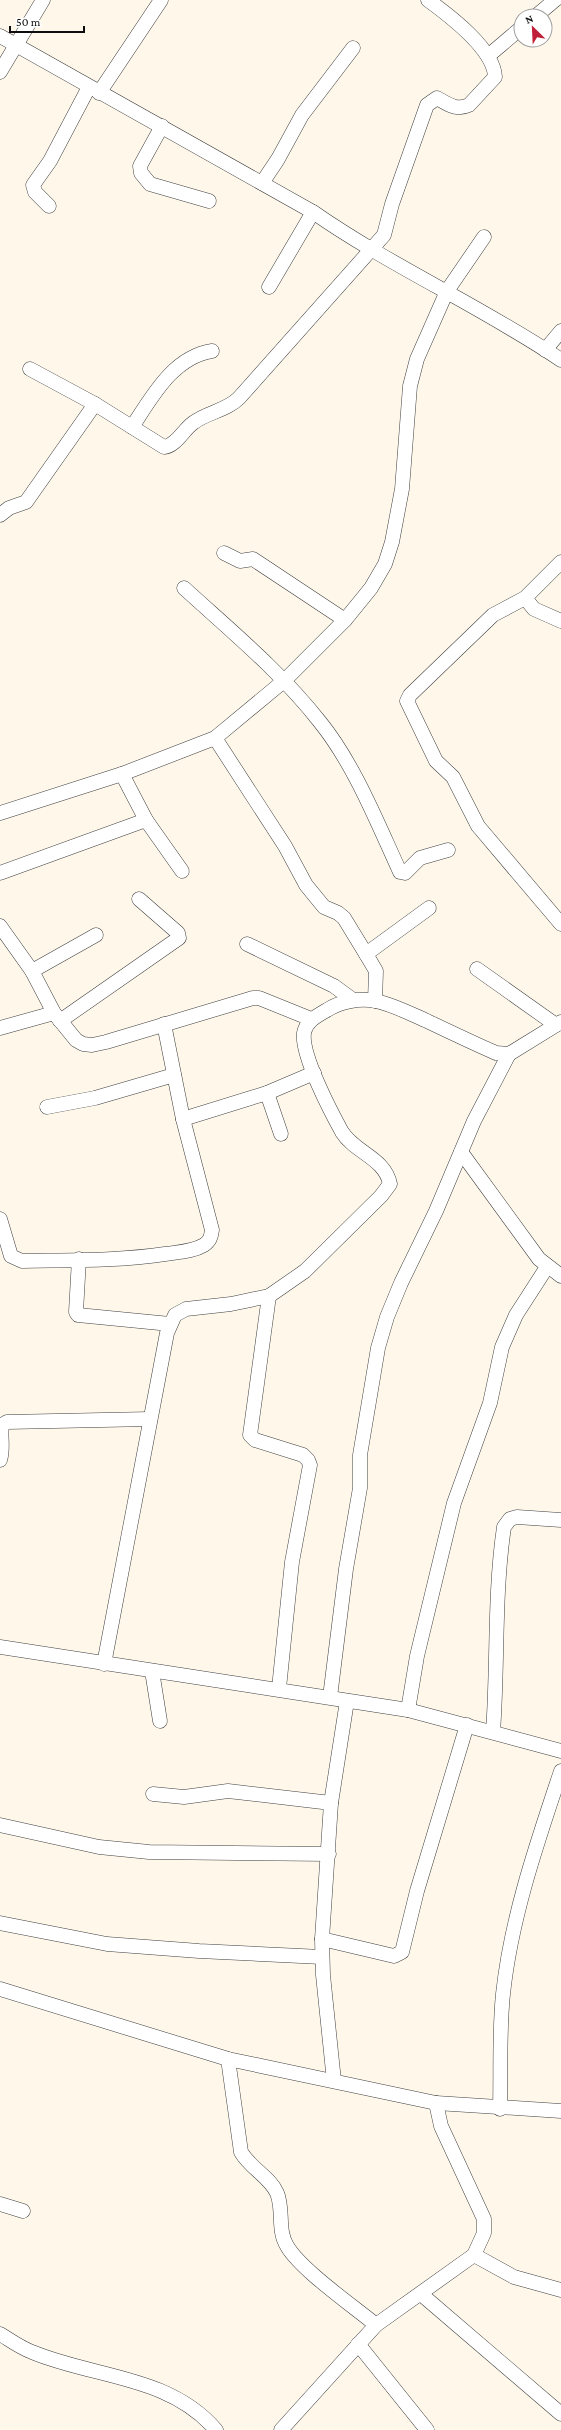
<svg xmlns="http://www.w3.org/2000/svg" width="561" height="2430" font-family="'Crimson Pro',serif">
	<style>
		.lines { fill: none; stroke-linecap: round; stroke-linejoin: round }
		.minor-casing { stroke: #3f3f3f; stroke-width: 15 }
		.minor { stroke: #fff; stroke-width: 14 }
	</style>
	<rect width="100%" height="100%" fill="#fff8ea"/>
	<g class="lines">
		<g class="minor-casing">
			<g id="minor">
				<polyline points="536,16 555,0"/>
				<path d="M0 36 313 212C392 267 481 306 561 360"/>
				<polyline points="488,56 521,28"/>
				<polyline points="0,72 43,0"/>
				<polyline points="99,93 161,0"/>
				<polyline points="162,126 140,166 141,173 150,184 209,201"/>
				<polyline points="262,183 278,159 302,115 353,48"/>
				<polyline points="49,206 35,192 33,185 50,161 89,87"/>
				<polyline points="269,287 313,212"/>
				<polyline points="545,350 561,331"/>
				<path d="M30 369 95 404 164 447C176 446 184 429 193 423 207 412 226 411 239 398L384 235 392 204 427 105 437 98C448 104 456 111 469 105L495 77C494 49 450 16 428 0"/>
				<path d="M132 427C152 397 173 357 212 351"/>
				<polyline points="0,515 9,508 26,502 95,404"/>
				<polyline points="224,553 240,561 253,559 345,620"/>
				<polyline points="561,562 525,598 493,615 410,695 407,701 436,761 453,777 478,826 561,924"/>
				<path d="M184 588C231 631 280 671 320 722 354 764 377 822 400 872L405 873 420 858 448 850"/>
				<polyline points="525,598 534,609 561,621"/>
				<polyline points="215,738 285,846 306,885 324,907 338,913 344,918 366,954 376,971 375,1001"/>
				<polyline points="122,774 146,820 182,871"/>
				<polyline points="0,813 122,774 215,738 285,680 345,620 371,588 385,564 392,542 402,489 410,386 417,359 447,291 484,237"/>
				<polyline points="0,873 146,820"/>
				<polyline points="0,926 32,971 54,1013 76,1040 83,1044 92,1045 106,1042 253,998 259,998 311,1019"/>
				<polyline points="247,944 334,986 353,1000"/>
				<polyline points="366,954 429,908"/>
				<polyline points="477,969 556,1025"/>
				<polyline points="32,971 96,935"/>
				<polyline points="60,1021 179,938 178,933 139,899"/>
				<polyline points="0,1028 54,1013"/>
				<polyline points="267,1093 281,1134"/>
				<polyline points="47,1107 95,1098 174,1075"/>
				<polyline points="183,1119 267,1093 314,1073"/>
				<polyline points="461,1152 539,1259 561,1276"/>
				<path d="M0 1219 11 1256 22 1261C70 1260 118 1261 165 1254 178 1252 192 1252 204 1245 210 1241 211 1237 212 1230L183 1119 164 1024"/>
				<polyline points="79,1259 76,1312 78,1315 170,1324"/>
				<polyline points="269,1296 250,1435 255,1440 303,1455 308,1460 310,1465 292,1562 279,1688"/>
				<path d="M0 1460C4 1448 0 1436 2 1425L7 1422 150 1419"/>
				<polyline points="0,1647 408,1710 561,1751"/>
				<path d="M104 1664 167 1333 175 1315 186 1309 231 1304 269 1296 305 1271 381 1196 390 1184C385 1158 355 1153 342 1132 331 1112 301 1055 304 1033 306 1021 317 1016 327 1010 341 1001 360 998 376 1001 394 1005 411 1014 427 1021 450 1032 473 1043 496 1053L509 1054 561 1022"/>
				<polyline points="152,1671 160,1721"/>
				<polyline points="330,1697 346,1569 360,1488 360,1455 378,1348 387,1317 401,1283 436,1211 474,1121 509,1054"/>
				<polyline points="408,1710 417,1656 454,1503 490,1403 502,1347 516,1315 547,1267"/>
				<path d="M493 1732C498 1664 494 1594 504 1527L510 1519 517 1517 561 1520"/>
				<polyline points="153,1794 184,1797 228,1791 331,1803"/>
				<polyline points="0,1825 99,1847 149,1852 329,1854"/>
				<polyline points="0,1923 107,1944 199,1951 322,1957"/>
				<polyline points="322,1939 394,1956 402,1952 417,1891 467,1725"/>
				<polyline points="0,1989 228,2059 436,2103 561,2111"/>
				<path d="M228 2059 241 2152C250 2168 270 2177 277 2193 284 2210 277 2230 287 2246 300 2269 353 2306 376 2325"/>
				<polyline points="334,2081 323,1975 322,1939 331,1803 347,1701"/>
				<path d="M500 2109C501 2071 499 2032 503 1994 511 1918 537 1843 561 1771"/>
				<polyline points="0,2204 23,2211"/>
				<polyline points="474,2255 514,2277 561,2290"/>
				<polyline points="421,2294 561,2414"/>
				<path d="M0 2334C10 2340 21 2348 32 2352 94 2378 169 2375 216 2430"/>
				<polyline points="358,2344 427,2430"/>
				<polyline points="281,2430 376,2325 474,2255 484,2233 484,2219 441,2126 436,2103"/>
			</g>
		</g>
		<use href="#minor" class="minor"/>
	</g>
	<g transform="translate(533 28) rotate(336)"><circle r="19" fill="#ffffff" stroke="#9e9e9e"/>
	<path d="M0-3L7 15L0 10L-7 15Z" fill="#c01f39"/>
	<text y="-6" font-size="11" font-weight="bold" text-anchor="middle" fill="#0c0c0c">N</text>
	</g>
	<path d="M10 26v6h74v-6" fill="none" stroke="#0c0c0c" stroke-width="2"/>
	<text x="16" y="26" font-size="12" fill="#0c0c0c" stroke="#ffffff" stroke-width="3" paint-order="stroke">50 m</text>
</svg>
